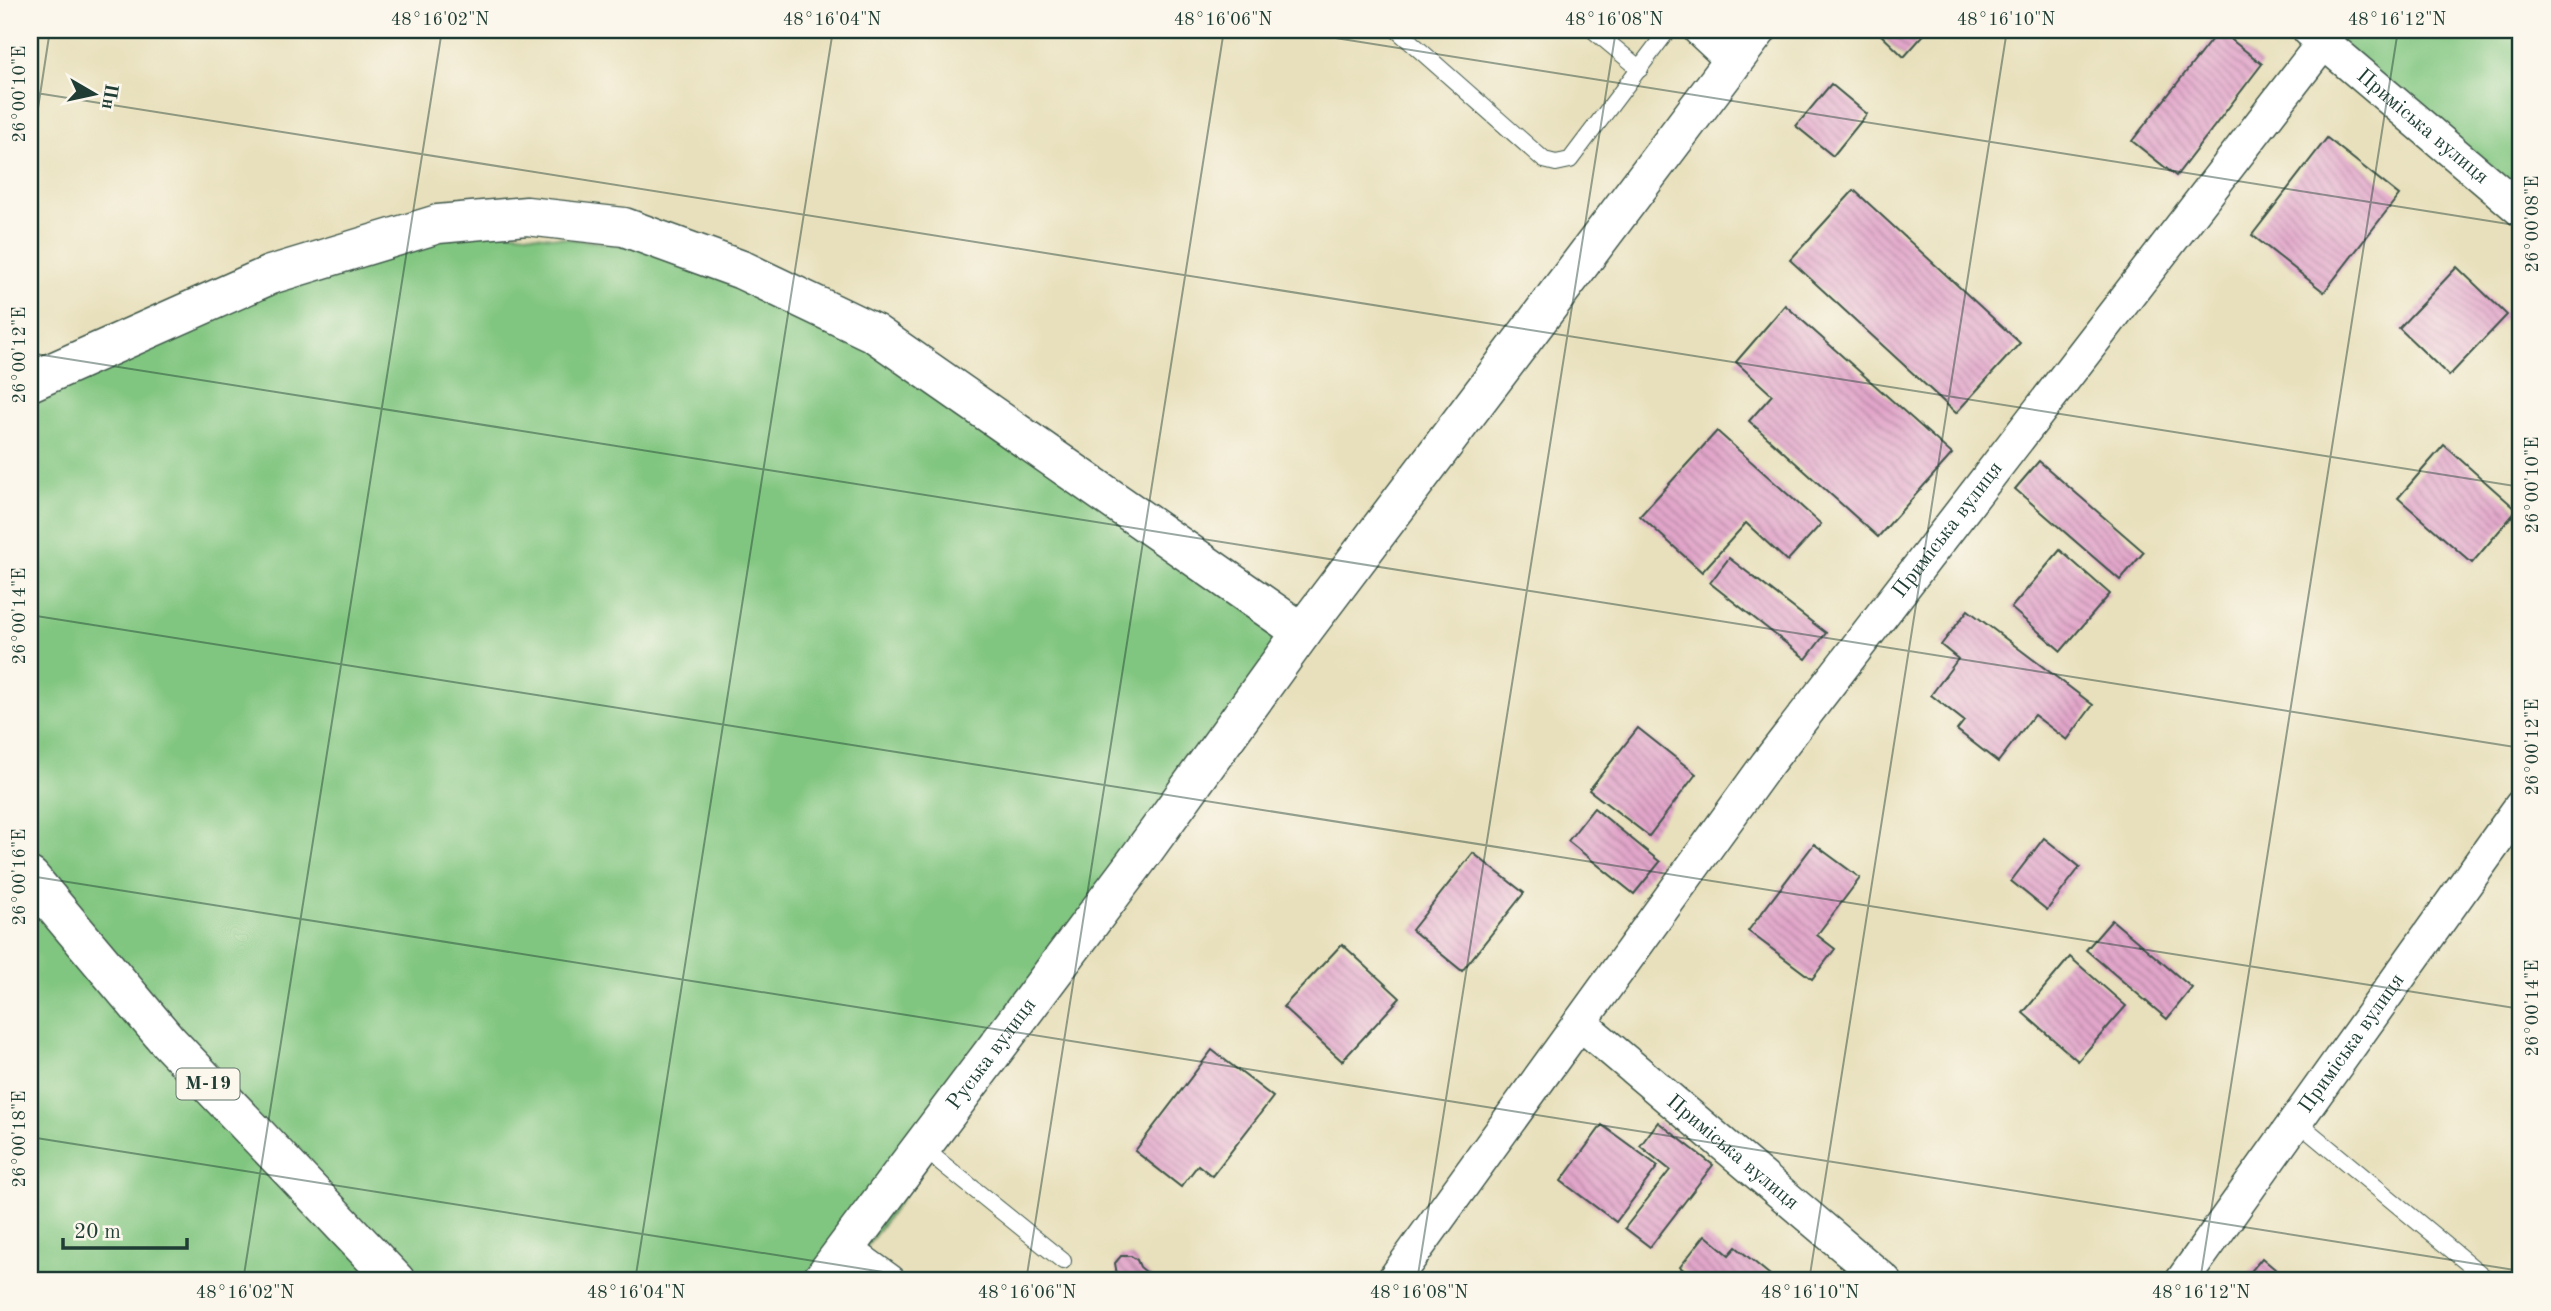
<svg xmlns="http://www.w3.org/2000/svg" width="2551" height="1311" font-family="'Old Standard TT',serif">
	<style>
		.green { fill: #81c680; stroke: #50825a; stroke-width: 2 }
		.building { fill: url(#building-back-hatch) }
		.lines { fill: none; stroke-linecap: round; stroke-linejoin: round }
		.service-casing { stroke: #3d5548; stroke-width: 18 }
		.minor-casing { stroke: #3d5548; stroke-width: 36 }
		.primary-casing { stroke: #3d5548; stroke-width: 41 }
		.trunk-casing { stroke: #3d5548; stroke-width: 41 }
		.service { stroke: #fff; stroke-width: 16 }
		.minor { stroke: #fff; stroke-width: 33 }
		.primary { stroke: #fff; stroke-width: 38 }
		.trunk { stroke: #fff; stroke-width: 38 }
		.ticks { fill: none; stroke: #1f3d34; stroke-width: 2; stroke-opacity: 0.45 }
		.labels { text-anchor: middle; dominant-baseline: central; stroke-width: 5; stroke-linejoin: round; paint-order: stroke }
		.shield { fill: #fbf7ec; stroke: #61756b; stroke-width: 2 }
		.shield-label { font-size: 19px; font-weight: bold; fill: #1f3d34 }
		.street-label { font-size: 21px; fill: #1f3d34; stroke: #fbf7ec }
		.neatline { fill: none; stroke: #1f3d34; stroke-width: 2.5 }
		.ticks-label { font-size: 18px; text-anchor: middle; fill: #1f3d34 }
	</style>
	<defs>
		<pattern id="building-back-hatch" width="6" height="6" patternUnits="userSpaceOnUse" patternTransform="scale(1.75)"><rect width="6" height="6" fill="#e2a6ca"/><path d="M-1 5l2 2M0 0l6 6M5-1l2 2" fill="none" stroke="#b788a5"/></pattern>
	</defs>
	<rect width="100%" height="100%" fill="#fbf7ec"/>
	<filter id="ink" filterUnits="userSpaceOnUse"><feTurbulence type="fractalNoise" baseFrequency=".0143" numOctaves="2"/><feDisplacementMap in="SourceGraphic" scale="14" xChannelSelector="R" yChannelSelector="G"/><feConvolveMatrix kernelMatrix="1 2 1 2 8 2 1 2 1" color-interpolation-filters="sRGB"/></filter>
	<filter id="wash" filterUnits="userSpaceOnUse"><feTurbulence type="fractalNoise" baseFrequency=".00686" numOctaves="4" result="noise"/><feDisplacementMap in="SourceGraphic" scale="28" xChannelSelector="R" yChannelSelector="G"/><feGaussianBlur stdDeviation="1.57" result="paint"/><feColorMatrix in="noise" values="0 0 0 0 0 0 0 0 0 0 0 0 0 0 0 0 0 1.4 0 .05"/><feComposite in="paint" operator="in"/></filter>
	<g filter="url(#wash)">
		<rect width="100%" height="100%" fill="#e8e0bc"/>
		<g class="green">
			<polygon points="2308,30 2521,30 2521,217"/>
			<polygon points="412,221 747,259 1314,630 852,1267 871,1281 30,1281 30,364"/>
		</g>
		<g id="blocks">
			<g class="building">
				<polygon points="1876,30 1928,30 1904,57"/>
				<polygon points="2219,30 2262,64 2176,176 2132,141"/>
				<polygon points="1831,84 1867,114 1833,156 1796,126"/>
				<polygon points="2327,138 2399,195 2324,292 2252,235"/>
				<polygon points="1854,190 2020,343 1956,413 1790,260"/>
				<polygon points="2457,267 2507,315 2449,376 2399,328"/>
				<polygon points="1785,305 1952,454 1878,537 1749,421 1772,395 1736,362"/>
				<polygon points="1717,431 1821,524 1787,561 1746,523 1702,572 1640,516"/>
				<polygon points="2444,445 2517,510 2472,563 2398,498"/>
				<polygon points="2039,461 2144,552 2120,580 2015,489"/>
				<polygon points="2060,550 2110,594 2061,651 2011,608"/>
				<polygon points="1729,558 1826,633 1806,659 1710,583"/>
				<polygon points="1968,610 2093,705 2067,740 2034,715 1998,762 1957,730 1964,721 1931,695 1958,659 1941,645"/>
				<polygon points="1638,728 1696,774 1649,836 1589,790"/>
				<polygon points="1594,808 1660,862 1634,894 1568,841"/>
				<polygon points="2044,838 2080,867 2047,910 2011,881"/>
				<polygon points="1814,844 1860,878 1817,935 1835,949 1812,979 1748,931"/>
				<polygon points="1473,853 1524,893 1462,971 1412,930"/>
				<polygon points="2112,920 2192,988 2167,1019 2086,950"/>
				<polygon points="1342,944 1400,998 1342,1061 1283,1007"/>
				<polygon points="2070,957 2126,1006 2078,1061 2023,1013"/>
				<polygon points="1212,1050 1273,1097 1212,1176 1198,1165 1181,1187 1135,1151"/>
				<polygon points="1658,1122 1713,1165 1650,1247 1625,1228 1670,1170 1640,1146"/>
				<polygon points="1602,1125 1658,1166 1616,1222 1561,1181"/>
				<polygon points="1705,1235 1729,1255 1736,1247 1775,1279 1773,1281 1697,1281 1680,1267"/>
				<polygon points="1121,1256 1131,1256 1137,1260 1140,1267 1157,1281 1113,1281 1117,1275 1115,1263"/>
				<polygon points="2262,1258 2289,1281 2243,1281"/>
			</g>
		</g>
	</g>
	<g filter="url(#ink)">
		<use href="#blocks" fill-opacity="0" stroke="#3d5548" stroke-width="2"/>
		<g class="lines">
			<g class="service-casing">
				<g id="service">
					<polyline points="1397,30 1544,160 1556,163 1570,160 1668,30"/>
					<polyline points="1593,30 1640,69"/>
					<polyline points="2295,1120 2489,1281"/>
					<polyline points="923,1148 1063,1261"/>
				</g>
			</g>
			<g class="minor-casing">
				<g id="minor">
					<polyline points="1700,30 1733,61"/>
					<path id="s1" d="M2309 30 2521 210"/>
					<path id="s2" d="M1580 1023 1885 1281"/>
					<polyline points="846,1250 889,1281"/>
					<path id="s3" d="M1393 1281 1767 764 2323 43"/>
					<path id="s4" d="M2182 1281 2521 806"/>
				</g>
			</g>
			<g class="primary-casing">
				<g id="primary">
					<path id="s5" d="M821 1281 1138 859 1302 632 1757 30"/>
				</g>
			</g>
			<g class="trunk-casing">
				<g id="trunk">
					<polyline points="30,382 270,275 438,224 527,216 624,227 742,270 874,333 1302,632"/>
					<polyline points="30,877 166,1039 396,1281"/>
				</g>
			</g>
			<use href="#service" class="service"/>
			<use href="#minor" class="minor"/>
			<use href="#primary" class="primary"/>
			<use href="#trunk" class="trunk"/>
		</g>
	</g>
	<path class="ticks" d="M1285 30 2521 226M30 92 2521 487M30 160 50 30M30 353 2521 748M30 615 2521 1009M30 876 2521 1271M30 1137 940 1281M243 1281 442 30M635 1281 833 30M1026 1281 1224 30M1417 1281 1616 30M1809 1281 2007 30M2200 1281 2398 30"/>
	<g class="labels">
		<rect class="shield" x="176.5" y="1068.5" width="63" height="31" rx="5"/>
		<g class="shield-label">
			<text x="208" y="1084">М-19</text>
		</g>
		<g class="street-label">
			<text stroke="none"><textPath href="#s1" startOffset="149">Приміська вулиця</textPath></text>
			<text stroke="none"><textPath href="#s3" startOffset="934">Приміська вулиця</textPath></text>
			<text stroke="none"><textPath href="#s4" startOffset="292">Приміська вулиця</textPath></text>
			<text stroke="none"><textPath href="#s5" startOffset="284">Руська вулиця</textPath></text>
			<text stroke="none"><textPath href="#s2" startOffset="200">Приміська вулиця</textPath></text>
		</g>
	</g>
	<rect width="2551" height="1311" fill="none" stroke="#fbf7ec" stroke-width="77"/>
	<g transform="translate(94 94) rotate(99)" stroke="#fbf7ec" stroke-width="5" paint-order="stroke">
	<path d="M0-5L12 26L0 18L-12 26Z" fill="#1f3d34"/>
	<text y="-10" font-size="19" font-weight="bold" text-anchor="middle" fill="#1f3d34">Пн</text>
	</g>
	<path d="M63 1238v10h124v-10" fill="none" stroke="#1f3d34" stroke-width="3.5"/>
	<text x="74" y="1238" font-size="21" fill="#1f3d34" stroke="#fbf7ec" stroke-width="5" paint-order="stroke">20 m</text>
	<rect x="38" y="38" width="2474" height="1234" class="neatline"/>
	<g class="ticks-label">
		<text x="440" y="25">48°16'02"N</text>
		<text x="832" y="25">48°16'04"N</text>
		<text x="1223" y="25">48°16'06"N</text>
		<text x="1614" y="25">48°16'08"N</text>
		<text x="2006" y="25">48°16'10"N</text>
		<text x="2397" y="25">48°16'12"N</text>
		<text transform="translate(19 94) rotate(-90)" y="6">26°00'10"E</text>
		<text transform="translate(2532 224) rotate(-90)" y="6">26°00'08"E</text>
		<text transform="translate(19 355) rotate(-90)" y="6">26°00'12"E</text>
		<text transform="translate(2532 485) rotate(-90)" y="6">26°00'10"E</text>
		<text transform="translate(19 616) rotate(-90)" y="6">26°00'14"E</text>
		<text transform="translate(2532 747) rotate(-90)" y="6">26°00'12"E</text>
		<text transform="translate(19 877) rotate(-90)" y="6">26°00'16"E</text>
		<text transform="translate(2532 1008) rotate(-90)" y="6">26°00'14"E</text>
		<text transform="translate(19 1139) rotate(-90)" y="6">26°00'18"E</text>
		<text x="245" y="1298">48°16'02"N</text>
		<text x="636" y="1298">48°16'04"N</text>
		<text x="1027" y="1298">48°16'06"N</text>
		<text x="1419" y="1298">48°16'08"N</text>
		<text x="1810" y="1298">48°16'10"N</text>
		<text x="2201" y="1298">48°16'12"N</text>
	</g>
</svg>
